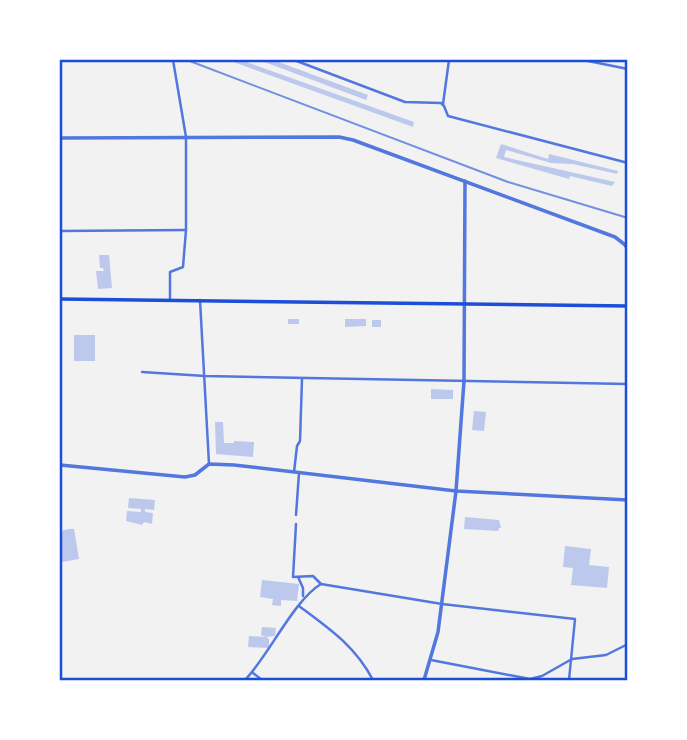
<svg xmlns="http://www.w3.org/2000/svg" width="687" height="740" font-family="'Exo 2',sans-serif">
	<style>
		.building { fill: #bdc9ec }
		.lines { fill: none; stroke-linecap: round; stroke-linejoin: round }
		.minor { stroke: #5277de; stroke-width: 2.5 }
		.tertiary { stroke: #5277de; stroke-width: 3.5 }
		.secondary { stroke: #1d4ed8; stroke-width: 3.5 }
		.rail { stroke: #7290e2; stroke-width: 2 }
		.neatline { fill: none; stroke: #1d4ed8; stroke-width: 2.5 }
	</style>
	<rect width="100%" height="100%" fill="#f2f2f2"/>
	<g class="building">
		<polygon points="228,60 241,60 414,122 413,127"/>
		<polygon points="259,60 273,60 368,95 366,100"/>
		<polygon points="501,144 548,159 549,154 618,171 617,174 573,164 551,163 506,150 504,157 615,182 612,186 570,176 569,179 496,158"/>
		<polygon points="99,255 109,255 112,288 98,289 96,271 104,271 103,268 100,268"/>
		<rect x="288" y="319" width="11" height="5"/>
		<polygon points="345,319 366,319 366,326 345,327"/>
		<rect x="372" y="320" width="9" height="7"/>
		<rect x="74" y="335" width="21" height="26"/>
		<polygon points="431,389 453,390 453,399 431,399"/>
		<polygon points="474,411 486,412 484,431 472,430"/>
		<polygon points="215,422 223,422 224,443 234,443 234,441 254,442 253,457 216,454"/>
		<polygon points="129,498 155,500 154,510 145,509 145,512 153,513 152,524 144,522 142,525 126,521 127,511 141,512 141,509 128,508"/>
		<polygon points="465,517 499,520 501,528 499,528 498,531 464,529"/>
		<polygon points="69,529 74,529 79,559 62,562 60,531"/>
		<polygon points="565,546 591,549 589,565 609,567 607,588 571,585 573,568 563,567"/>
		<polygon points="262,580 299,584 297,601 281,600 281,606 272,605 273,599 260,597"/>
		<polygon points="262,627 276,628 275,636 266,637 269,639 269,648 248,647 249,636 265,637 261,635"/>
	</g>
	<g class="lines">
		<g class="minor">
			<polyline points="294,60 405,102 441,103 444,106 448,116 628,163"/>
			<polyline points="583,60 628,69"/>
			<polyline points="443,104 449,60"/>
			<polyline points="60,231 186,230"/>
			<polyline points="170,299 170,272 183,267 186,230 186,137 173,60 171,60"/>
			<polyline points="200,300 209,464"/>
			<polyline points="142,372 205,376 628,384"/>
			<polyline points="294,472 297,446 300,441 302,379"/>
			<polyline points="296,515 299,473"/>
			<polyline points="296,524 293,577 313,576 321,584"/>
			<polyline points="298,577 303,588 303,596"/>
			<polyline points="321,584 442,604 575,619 569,680"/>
			<path d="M299 606C330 629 355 646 373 680"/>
			<polyline points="431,660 530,679 542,676 572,659 606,655 628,644"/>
			<polyline points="253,673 262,680"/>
			<path d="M245 680C269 655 294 600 321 584"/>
		</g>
		<g class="tertiary">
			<polyline points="60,138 339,137 353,140 615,237 624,244 628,249"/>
			<polyline points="60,465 185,477 195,475 209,464 234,465 456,491 628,500"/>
			<polyline points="424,680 438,632 456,491 464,381 465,181"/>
		</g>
		<polyline class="secondary" points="60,299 628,306"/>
		<polyline class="rail" points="187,60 508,182 628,218"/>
	</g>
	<rect width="687" height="740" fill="none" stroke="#ffffff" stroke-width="122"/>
	<rect x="61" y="61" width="565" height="618" class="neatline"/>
</svg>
